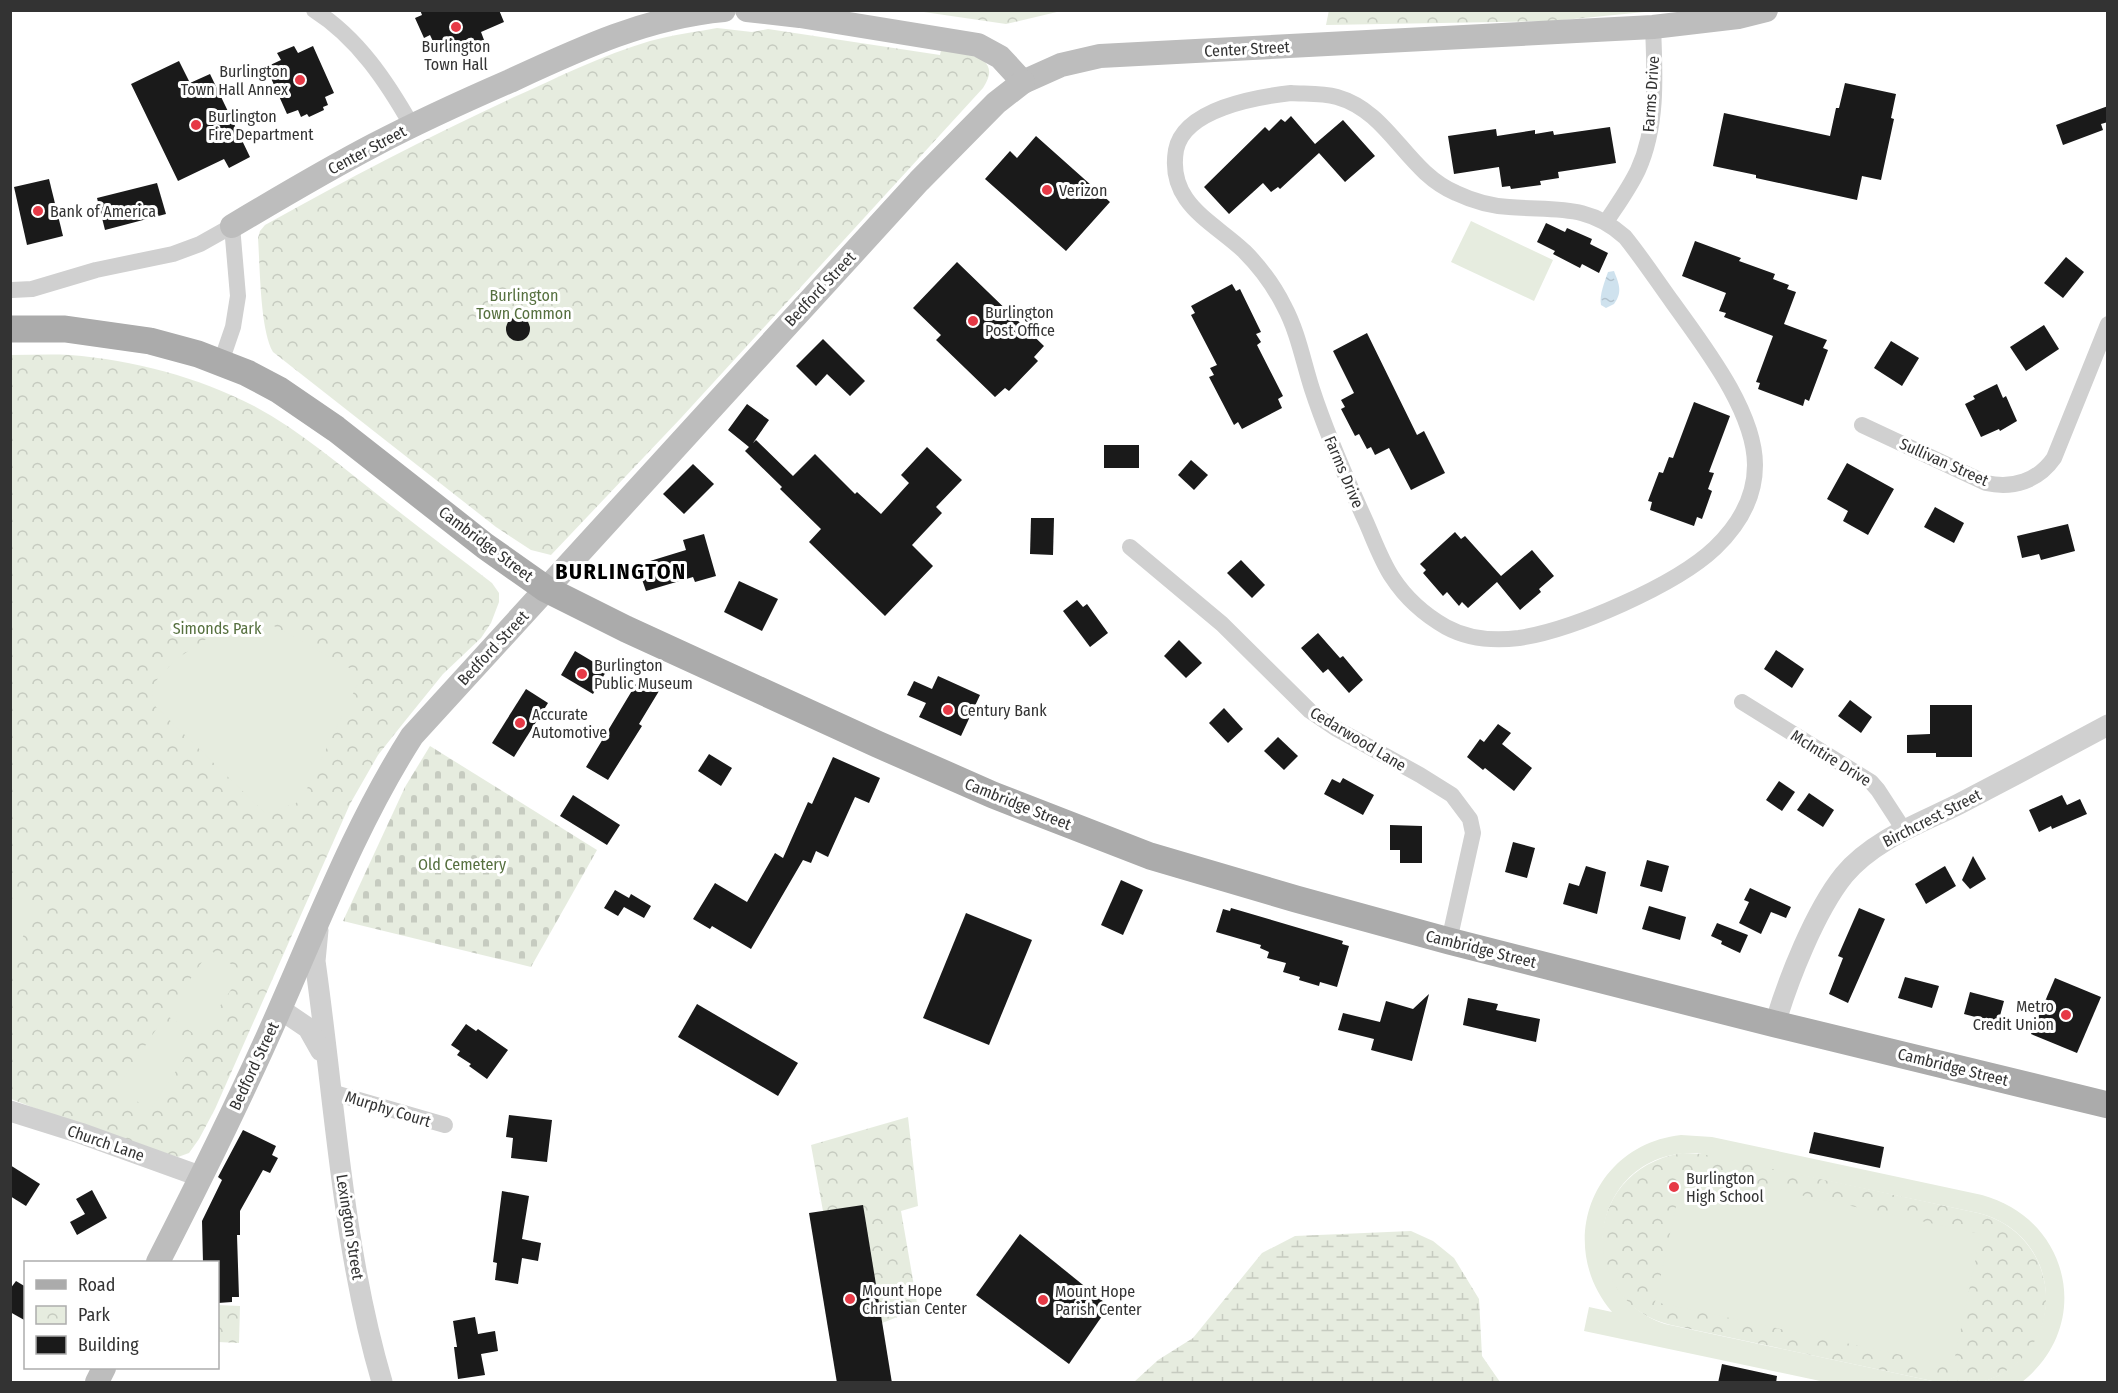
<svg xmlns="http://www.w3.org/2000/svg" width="2118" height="1393" font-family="'Fira Sans Condensed',sans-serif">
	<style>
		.wetland { fill: url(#wetland-marsh) }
		.cemetery { fill: url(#cemetery-stones) }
		.park { fill: url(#park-crowns) }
		.pitch { fill: #e6ecdf }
		.water { fill: url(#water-ripples) }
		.building { fill: #1a1a1a }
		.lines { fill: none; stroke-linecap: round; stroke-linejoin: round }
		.minor { stroke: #d0d0d0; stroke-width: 16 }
		.tertiary { stroke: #d0d0d0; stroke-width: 21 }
		.secondary { stroke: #bdbdbd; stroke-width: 24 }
		.primary { stroke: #ababab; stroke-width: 27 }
		.poi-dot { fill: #e63946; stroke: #fff; stroke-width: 2 }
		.labels { text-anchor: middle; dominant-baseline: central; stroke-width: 6; stroke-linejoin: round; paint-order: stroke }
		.poi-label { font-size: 16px; fill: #333; stroke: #fff; text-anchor: start }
		.street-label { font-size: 16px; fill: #333; stroke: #fff }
		.park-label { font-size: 16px; fill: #56703f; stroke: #fff }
		.district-label { font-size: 22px; font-weight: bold; letter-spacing: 1.5px; fill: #000; stroke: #fff }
	</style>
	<defs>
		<pattern id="wetland-marsh" width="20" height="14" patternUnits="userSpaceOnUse" patternTransform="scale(1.5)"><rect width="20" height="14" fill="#e6ecdf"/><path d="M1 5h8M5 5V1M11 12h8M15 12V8" fill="none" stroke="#c6cbc0"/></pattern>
		<pattern id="cemetery-stones" width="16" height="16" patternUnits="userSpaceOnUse" patternTransform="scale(1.5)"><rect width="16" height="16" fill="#e6ecdf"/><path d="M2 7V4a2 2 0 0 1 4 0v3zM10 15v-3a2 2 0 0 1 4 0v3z" fill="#c6cbc0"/></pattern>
		<pattern id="park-crowns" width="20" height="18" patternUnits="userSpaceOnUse" patternTransform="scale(1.5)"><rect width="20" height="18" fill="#e6ecdf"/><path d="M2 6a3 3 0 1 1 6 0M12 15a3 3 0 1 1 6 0" fill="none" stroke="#c6cbc0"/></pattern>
		<pattern id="water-ripples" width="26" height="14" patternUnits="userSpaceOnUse" patternTransform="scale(1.5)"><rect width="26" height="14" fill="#cfe2ee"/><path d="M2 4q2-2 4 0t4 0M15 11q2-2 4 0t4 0" fill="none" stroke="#b2c2cd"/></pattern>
	</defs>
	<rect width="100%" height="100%" fill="#fff"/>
	<polygon class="wetland" points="1411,1231 1433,1241 1454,1258 1479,1299 1482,1356 1500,1382 1134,1382 1158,1360 1193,1338 1262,1253 1295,1236"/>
	<polygon class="cemetery" points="430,746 597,850 531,967 343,921 405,787"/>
	<g class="park">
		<polygon points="1329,10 1655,11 1553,21 1326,25"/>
		<polygon points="917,11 1061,10 1061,11 1006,24"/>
		<path d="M717 28 752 32 768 29 940 55 941 50C963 53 1005 55 983 88L681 418 551 555 531 550 496 527 273 352C260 330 260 266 258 238L260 231 265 225C347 179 426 138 512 98 557 78 602 55 650 41 672 35 695 32 717 28Z"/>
		<path d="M10 355C30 355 50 354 70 355 133 360 198 377 254 406 302 432 341 466 383 499 419 528 456 555 492 583L499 593V602L491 623 481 638 443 674 405 721 378 755 350 804 215 1109 199 1139 189 1153 178 1157 138 1147 102 1134 11 1099Z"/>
		<polygon points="908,1117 918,1206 901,1211 918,1309 882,1323 823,1211 811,1145"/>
		<path d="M1682 1153 1706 1154 1978 1213C2063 1234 2071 1351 1988 1380 1973 1386 1953 1382 1937 1382L1671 1325C1573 1301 1582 1169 1682 1153Z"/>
		<polygon points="218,1305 240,1306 239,1343 218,1342"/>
	</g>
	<g class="pitch">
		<polygon points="1471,221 1553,260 1534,301 1451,262"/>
		<polygon points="265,621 362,675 301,801 266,814 151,702 154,683 175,660 212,635"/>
		<polygon points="11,898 35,906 11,967 10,898"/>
		<polygon points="210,950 243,972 199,1037 166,1015"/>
		<polygon points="161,1022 194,1044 150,1110 117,1088"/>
		<path d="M1681 1135 1712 1137 1982 1195C2070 1219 2094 1325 2022 1382H1981C2069 1357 2067 1235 1978 1213L1697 1153C1592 1149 1566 1290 1665 1324L1937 1382H1825L1584 1331 1589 1307 1612 1312C1555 1245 1592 1145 1681 1135Z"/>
		<polygon points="1684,1170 1981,1234 1953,1366 1655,1302"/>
	</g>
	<path class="water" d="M1614 271C1619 284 1623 292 1614 304L1606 308 1601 305C1599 295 1605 281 1608 272Z"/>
	<g class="building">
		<polygon points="420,10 499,10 504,22 481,32 484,40 475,44 466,49 462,41 438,52 430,35 424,38 415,18 422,15"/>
		<polygon points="294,46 298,53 313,46 334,93 325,97 328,105 323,107 324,110 309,117 307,114 301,117 298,110 287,114 266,67 281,60 277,53"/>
		<polygon points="179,61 190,83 210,74 250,157 229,168 224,159 178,181 131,84"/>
		<polygon points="1845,83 1896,94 1891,118 1894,119 1881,180 1862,176 1857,200 1756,178 1756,175 1713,166 1724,113 1830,136 1836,108 1839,108"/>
		<polygon points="2108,106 2108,122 2101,124 2103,130 2063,145 2056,125"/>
		<polygon points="1291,116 1315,144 1343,120 1375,156 1345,182 1319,153 1280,189 1278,187 1271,192 1263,183 1229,214 1204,187 1265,127 1269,131 1281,119 1285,122"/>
		<polygon points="1610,127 1616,163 1558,172 1559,178 1540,181 1541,185 1511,189 1510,186 1502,187 1499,167 1454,174 1448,136 1496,129 1497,136 1535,130 1535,134 1553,131 1554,135"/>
		<polygon points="1036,136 1110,202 1066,251 985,179 1010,151 1017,158"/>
		<polygon points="49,179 63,236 27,245 14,187"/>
		<polygon points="157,183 166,214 105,230 97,198"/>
		<polygon points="1546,223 1565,232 1567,228 1592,239 1590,244 1608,253 1599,273 1582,264 1580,268 1553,254 1555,251 1537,242"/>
		<polygon points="1695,241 1741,258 1739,261 1775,274 1773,279 1789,285 1787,289 1796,292 1784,324 1827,340 1823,348 1828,350 1809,401 1805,399 1803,406 1758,389 1760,383 1756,382 1773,336 1724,317 1726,313 1719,311 1726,293 1682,276"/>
		<polygon points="2066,257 2084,272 2063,298 2044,283"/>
		<polygon points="957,262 1044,346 1034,357 1038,361 1009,391 1005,388 995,397 936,340 941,335 913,308"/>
		<polygon points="1232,284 1236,291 1240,289 1261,332 1256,334 1261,342 1257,345 1283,396 1278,399 1282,408 1242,429 1238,422 1234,425 1209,377 1214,375 1210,368 1217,365 1191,315 1195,313 1191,306"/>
		<circle cx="518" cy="329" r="12"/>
		<polygon points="2044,325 2059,349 2026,371 2010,347"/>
		<polygon points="1367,333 1417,435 1424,431 1445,473 1411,490 1389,448 1375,455 1371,447 1367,449 1359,434 1355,436 1341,409 1345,407 1341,400 1354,393 1333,351"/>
		<polygon points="823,339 865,381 850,396 827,374 816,386 796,366"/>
		<polygon points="1891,341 1919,358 1902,386 1874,368"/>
		<polygon points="1997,384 2003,398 2006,396 2017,421 2000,431 1999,429 1981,437 1965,404 1975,399 1973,396"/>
		<polygon points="1694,402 1730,416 1709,472 1714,473 1708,489 1712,491 1702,519 1697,517 1694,526 1650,510 1652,502 1648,501 1659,472 1663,473 1669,457 1673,458"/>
		<polygon points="747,404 769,420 753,443 756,440 793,476 815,454 855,494 857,492 881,514 909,483 901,475 927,447 962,480 936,507 942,513 912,545 933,566 885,616 809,542 821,529 780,489 782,487 745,451 749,447 728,430"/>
		<rect x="1104" y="445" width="35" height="23"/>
		<polygon points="1191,460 1208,475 1194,490 1178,475"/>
		<polygon points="1847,463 1894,489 1868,535 1843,521 1848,511 1827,499"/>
		<polygon points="693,464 714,484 684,514 663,494"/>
		<polygon points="1935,507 1964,523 1954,543 1924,527"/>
		<polygon points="1031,518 1054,518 1053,555 1030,554"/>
		<polygon points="2068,524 2075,551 2041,560 2039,554 2022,558 2017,536"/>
		<polygon points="1455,532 1461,539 1465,536 1501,576 1532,550 1554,576 1539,589 1541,592 1520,610 1497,582 1468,608 1462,602 1459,606 1447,592 1443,596 1423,573 1426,570 1420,564"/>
		<polygon points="704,534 716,576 695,582 693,577 646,591 637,565 686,550 683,540"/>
		<polygon points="1241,560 1265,585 1252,598 1227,573"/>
		<polygon points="739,581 778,599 762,631 724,612"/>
		<polygon points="1077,600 1083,607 1087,604 1108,633 1090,647 1063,611"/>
		<polygon points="1318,633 1340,658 1343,656 1363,680 1349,693 1328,669 1323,673 1301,648"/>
		<polygon points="1179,640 1202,663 1186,678 1164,656"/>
		<polygon points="1776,650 1804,669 1792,688 1764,669"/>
		<polygon points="575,651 607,670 593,694 561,675"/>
		<polygon points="938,676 980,695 961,736 919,717 926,703 907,695 914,681 932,689"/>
		<polygon points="639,679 659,691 639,724 642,726 608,780 586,767"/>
		<polygon points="526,689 548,703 514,757 492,743"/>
		<polygon points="1850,700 1872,717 1861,733 1838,716"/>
		<polygon points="1930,705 1972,705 1972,757 1936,757 1936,753 1907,753 1907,735 1930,734"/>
		<polygon points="1224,708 1243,729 1228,743 1209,723"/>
		<polygon points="1498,724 1511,733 1502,744 1532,768 1514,791 1485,768 1483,770 1467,757 1480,739 1484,742"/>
		<polygon points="1278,737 1298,756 1284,770 1264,751"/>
		<polygon points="709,754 732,768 721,786 698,771"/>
		<polygon points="833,757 880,778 869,803 855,797 828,857 816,851 811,863 803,860 751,949 712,926 710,929 693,919 715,883 747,902 775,853 783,858 808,802 812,804"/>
		<polygon points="1343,778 1374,795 1363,815 1324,794 1332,779 1340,783"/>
		<polygon points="1779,781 1795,792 1782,811 1766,800"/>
		<polygon points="1809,793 1834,810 1823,827 1797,810"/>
		<polygon points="573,795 620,825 607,845 560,816"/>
		<polygon points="2062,795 2067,805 2080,799 2087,814 2052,829 2051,826 2039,832 2029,810"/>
		<polygon points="1390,825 1422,826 1422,863 1400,863 1400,850 1390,850"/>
		<polygon points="1513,842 1535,848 1527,878 1505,872"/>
		<polygon points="1973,856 1986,879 1970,889 1962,880"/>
		<polygon points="1647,860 1669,866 1662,892 1640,886"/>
		<polygon points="1586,866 1606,872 1597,914 1563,904 1569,883 1579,886"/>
		<polygon points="1945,866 1956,886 1926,904 1915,884"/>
		<polygon points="1121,880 1143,890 1123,935 1101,925"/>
		<polygon points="1750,888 1791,907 1786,918 1771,912 1761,934 1739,923 1749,902 1744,900"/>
		<polygon points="615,890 629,898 631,894 651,906 644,918 624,907 618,916 604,908"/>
		<polygon points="1649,906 1686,917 1680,940 1642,929"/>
		<polygon points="1231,908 1343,941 1342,944 1349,946 1337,987 1320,982 1319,986 1299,980 1300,977 1283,972 1286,963 1267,958 1269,952 1260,948 1261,945 1216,932 1223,909 1230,911"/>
		<polygon points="1859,908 1885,919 1848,1003 1829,994 1843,958 1838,956"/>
		<polygon points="966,913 1032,940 989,1045 923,1018"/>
		<polygon points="1717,923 1748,935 1740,953 1721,944 1722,941 1711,936"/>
		<polygon points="1905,977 1939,986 1932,1008 1898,998"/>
		<polygon points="2055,978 2101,997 2077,1053 2031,1034"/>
		<polygon points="1970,992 2004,1001 1998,1023 1964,1014"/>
		<polygon points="1429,994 1412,1061 1371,1050 1374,1039 1338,1030 1343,1013 1380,1022 1386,1001 1413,1009"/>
		<polygon points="1468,998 1498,1004 1496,1010 1540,1019 1536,1042 1463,1025"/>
		<polygon points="697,1004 798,1063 778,1096 678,1037"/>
		<polygon points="466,1024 476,1031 478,1029 508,1050 487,1079 469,1066 471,1064 457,1055 460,1051 451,1045"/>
		<polygon points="509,1115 552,1120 547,1162 511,1158 513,1138 506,1137"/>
		<polygon points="243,1130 276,1146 272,1155 278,1158 270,1173 263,1170 240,1211 240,1235 237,1235 239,1297 232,1297 232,1302 218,1303 218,1263 203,1263 202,1221 222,1180 218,1177"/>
		<polygon points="1814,1132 1884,1147 1880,1168 1809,1153"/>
		<polygon points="10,1165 40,1184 26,1206 10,1196"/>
		<polygon points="92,1190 107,1218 77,1235 70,1222 85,1214 76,1199"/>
		<polygon points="502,1191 529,1196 522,1239 541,1243 538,1261 522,1258 518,1284 495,1280 497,1263 493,1262"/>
		<polygon points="863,1205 865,1217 892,1383 837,1383 809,1213"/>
		<polygon points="1020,1234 1109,1306 1069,1364 976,1295"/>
		<polygon points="16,1281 26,1287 26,1321 10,1312 10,1289"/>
		<polygon points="475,1317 478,1334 495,1331 498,1351 481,1354 485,1375 458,1379 454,1347 457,1347 453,1321"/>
		<polygon points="1722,1364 1777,1376 1776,1383 1718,1383"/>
	</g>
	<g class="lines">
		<g class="minor">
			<path d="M314 10C358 38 387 82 412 126"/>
			<path d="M1291 93C1306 94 1322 93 1337 97 1390 112 1406 172 1456 193 1473 201 1490 206 1509 207 1554 211 1588 203 1625 237 1642 258 1657 281 1673 303 1703 345 1755 411 1755 465 1755 498 1739 525 1715 548 1676 585 1573 630 1519 638 1495 641 1468 639 1446 627 1425 615 1405 597 1392 577 1381 560 1374 540 1366 522 1346 478 1327 435 1312 389 1303 361 1298 332 1284 306 1274 286 1259 266 1244 251 1212 221 1167 203 1176 150 1184 109 1256 97 1291 93Z"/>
			<path d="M1606 222C1617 205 1629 189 1638 170 1658 126 1655 75 1653 27"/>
			<polyline points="12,290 32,289 96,270 173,254 200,244 232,226 238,296 233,327 221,362"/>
			<path d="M1862 425 1986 483C2013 489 2038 481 2054 458L2108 324"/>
			<polyline points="1130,547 1222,624 1310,711 1335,728 1420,775 1452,795 1470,819 1473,833 1449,941"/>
			<polyline points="1742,702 1871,782 1878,790 1904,830"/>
			<polyline points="331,1092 445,1125"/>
		</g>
		<g class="tertiary">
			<path d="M318 930 315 961C335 1102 342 1246 382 1382"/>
			<polyline points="280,1009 308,1028 321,1051"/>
			<path d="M1775 1024C1788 980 1815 911 1844 875 1873 840 1919 824 1959 804 2009 778 2058 752 2108 725"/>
			<polyline points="10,1111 80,1133 202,1177"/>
		</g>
		<g class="secondary">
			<polyline points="747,10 800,16 978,45 1000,57 1023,82 1061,65 1100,56 1653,27 1738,17 1766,10"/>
			<path d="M232 226C279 198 326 170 374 145 418 122 464 101 510 81 579 49 647 17 724 10"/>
			<path d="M158 1262C200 1180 242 1096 279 1011 320 918 357 822 412 736L919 181 996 103 1023 82"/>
			<polyline points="97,1382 104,1368"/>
		</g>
		<polyline class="primary" points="10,329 65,329 150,341 198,354 247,373 279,390 336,429 485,546 546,589 626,629 877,744 993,795 1150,856 1296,899 1449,941 1775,1024 2108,1105"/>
	</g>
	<g class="poi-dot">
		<circle cx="456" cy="27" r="6"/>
		<circle cx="300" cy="80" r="6"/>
		<circle cx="196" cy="125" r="6"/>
		<circle cx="1047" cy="190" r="6"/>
		<circle cx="38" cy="211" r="6"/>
		<circle cx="973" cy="321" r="6"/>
		<circle cx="582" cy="674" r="6"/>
		<circle cx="948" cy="710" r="6"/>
		<circle cx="520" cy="723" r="6"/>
		<circle cx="2066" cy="1015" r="6"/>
		<circle cx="1674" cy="1187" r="6"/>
		<circle cx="850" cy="1299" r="6"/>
		<circle cx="1043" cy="1300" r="6"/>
	</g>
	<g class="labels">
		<g class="poi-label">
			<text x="456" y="46" text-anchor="middle">Burlington<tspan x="456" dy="18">Town Hall</tspan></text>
			<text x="288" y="71" text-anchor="end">Burlington<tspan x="288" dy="18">Town Hall Annex</tspan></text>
			<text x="208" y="116">Burlington<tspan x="208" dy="18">Fire Department</tspan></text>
			<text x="1059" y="190">Verizon</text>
			<text x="50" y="211">Bank of America</text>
			<text x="985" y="312">Burlington<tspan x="985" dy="18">Post Office</tspan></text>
			<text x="594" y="665">Burlington<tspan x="594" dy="18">Public Museum</tspan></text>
			<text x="960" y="710">Century Bank</text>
			<text x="532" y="714">Accurate<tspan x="532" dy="18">Automotive</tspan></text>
			<text x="2054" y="1006" text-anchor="end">Metro<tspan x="2054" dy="18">Credit Union</tspan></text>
			<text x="1686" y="1178">Burlington<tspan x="1686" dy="18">High School</tspan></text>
			<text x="862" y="1290">Mount Hope<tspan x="862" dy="18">Christian Center</tspan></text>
			<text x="1055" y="1291">Mount Hope<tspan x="1055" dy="18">Parish Center</tspan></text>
		</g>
		<g class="street-label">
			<text transform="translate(1247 49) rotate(-3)">Center Street</text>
			<text transform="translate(1651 94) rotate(-86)">Farms Drive</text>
			<text transform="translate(367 150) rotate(-28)">Center Street</text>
			<text transform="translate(820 289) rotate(-47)">Bedford Street</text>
			<text transform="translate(1944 462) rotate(24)">Sullivan Street</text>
			<text transform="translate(1344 472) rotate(67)">Farms Drive</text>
			<text transform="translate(486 544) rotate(37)">Cambridge Street</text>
			<text transform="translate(493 648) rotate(-47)">Bedford Street</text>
			<text transform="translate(1358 739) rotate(31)">Cedarwood Lane</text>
			<text transform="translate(1831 758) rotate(32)">McIntire Drive</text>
			<text transform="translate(1018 804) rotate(22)">Cambridge Street</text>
			<text transform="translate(1932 818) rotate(-27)">Birchcrest Street</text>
			<text transform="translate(1481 949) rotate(14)">Cambridge Street</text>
			<text transform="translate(254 1066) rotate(-65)">Bedford Street</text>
			<text transform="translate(1953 1067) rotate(14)">Cambridge Street</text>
			<text transform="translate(388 1109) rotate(17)">Murphy Court</text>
			<text transform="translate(106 1143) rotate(19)">Church Lane</text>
			<text transform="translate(350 1227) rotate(81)">Lexington Street</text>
		</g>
		<g class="park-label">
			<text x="524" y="295">Burlington<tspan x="524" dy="18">Town Common</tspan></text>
			<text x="217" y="628">Simonds Park</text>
			<text x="462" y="864">Old Cemetery</text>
		</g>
		<g class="district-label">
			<text x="621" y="571">BURLINGTON</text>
		</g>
	</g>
	<rect width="2118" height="1393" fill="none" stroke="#333333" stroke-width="24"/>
	<rect x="24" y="1261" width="195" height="108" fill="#ffffff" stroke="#adadad" stroke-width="1.5"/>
	<rect x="36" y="1280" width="30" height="9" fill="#ababab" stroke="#adadad" stroke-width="1.5"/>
	<text x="78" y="1291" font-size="18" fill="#333333">Road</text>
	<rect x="36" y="1306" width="30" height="18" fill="url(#park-crowns)" stroke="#adadad" stroke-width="1.5"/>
	<text x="78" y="1321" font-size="18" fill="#333333">Park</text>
	<rect x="36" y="1336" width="30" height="18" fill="#1a1a1a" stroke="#adadad" stroke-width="1.5"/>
	<text x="78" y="1351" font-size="18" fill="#333333">Building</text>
</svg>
